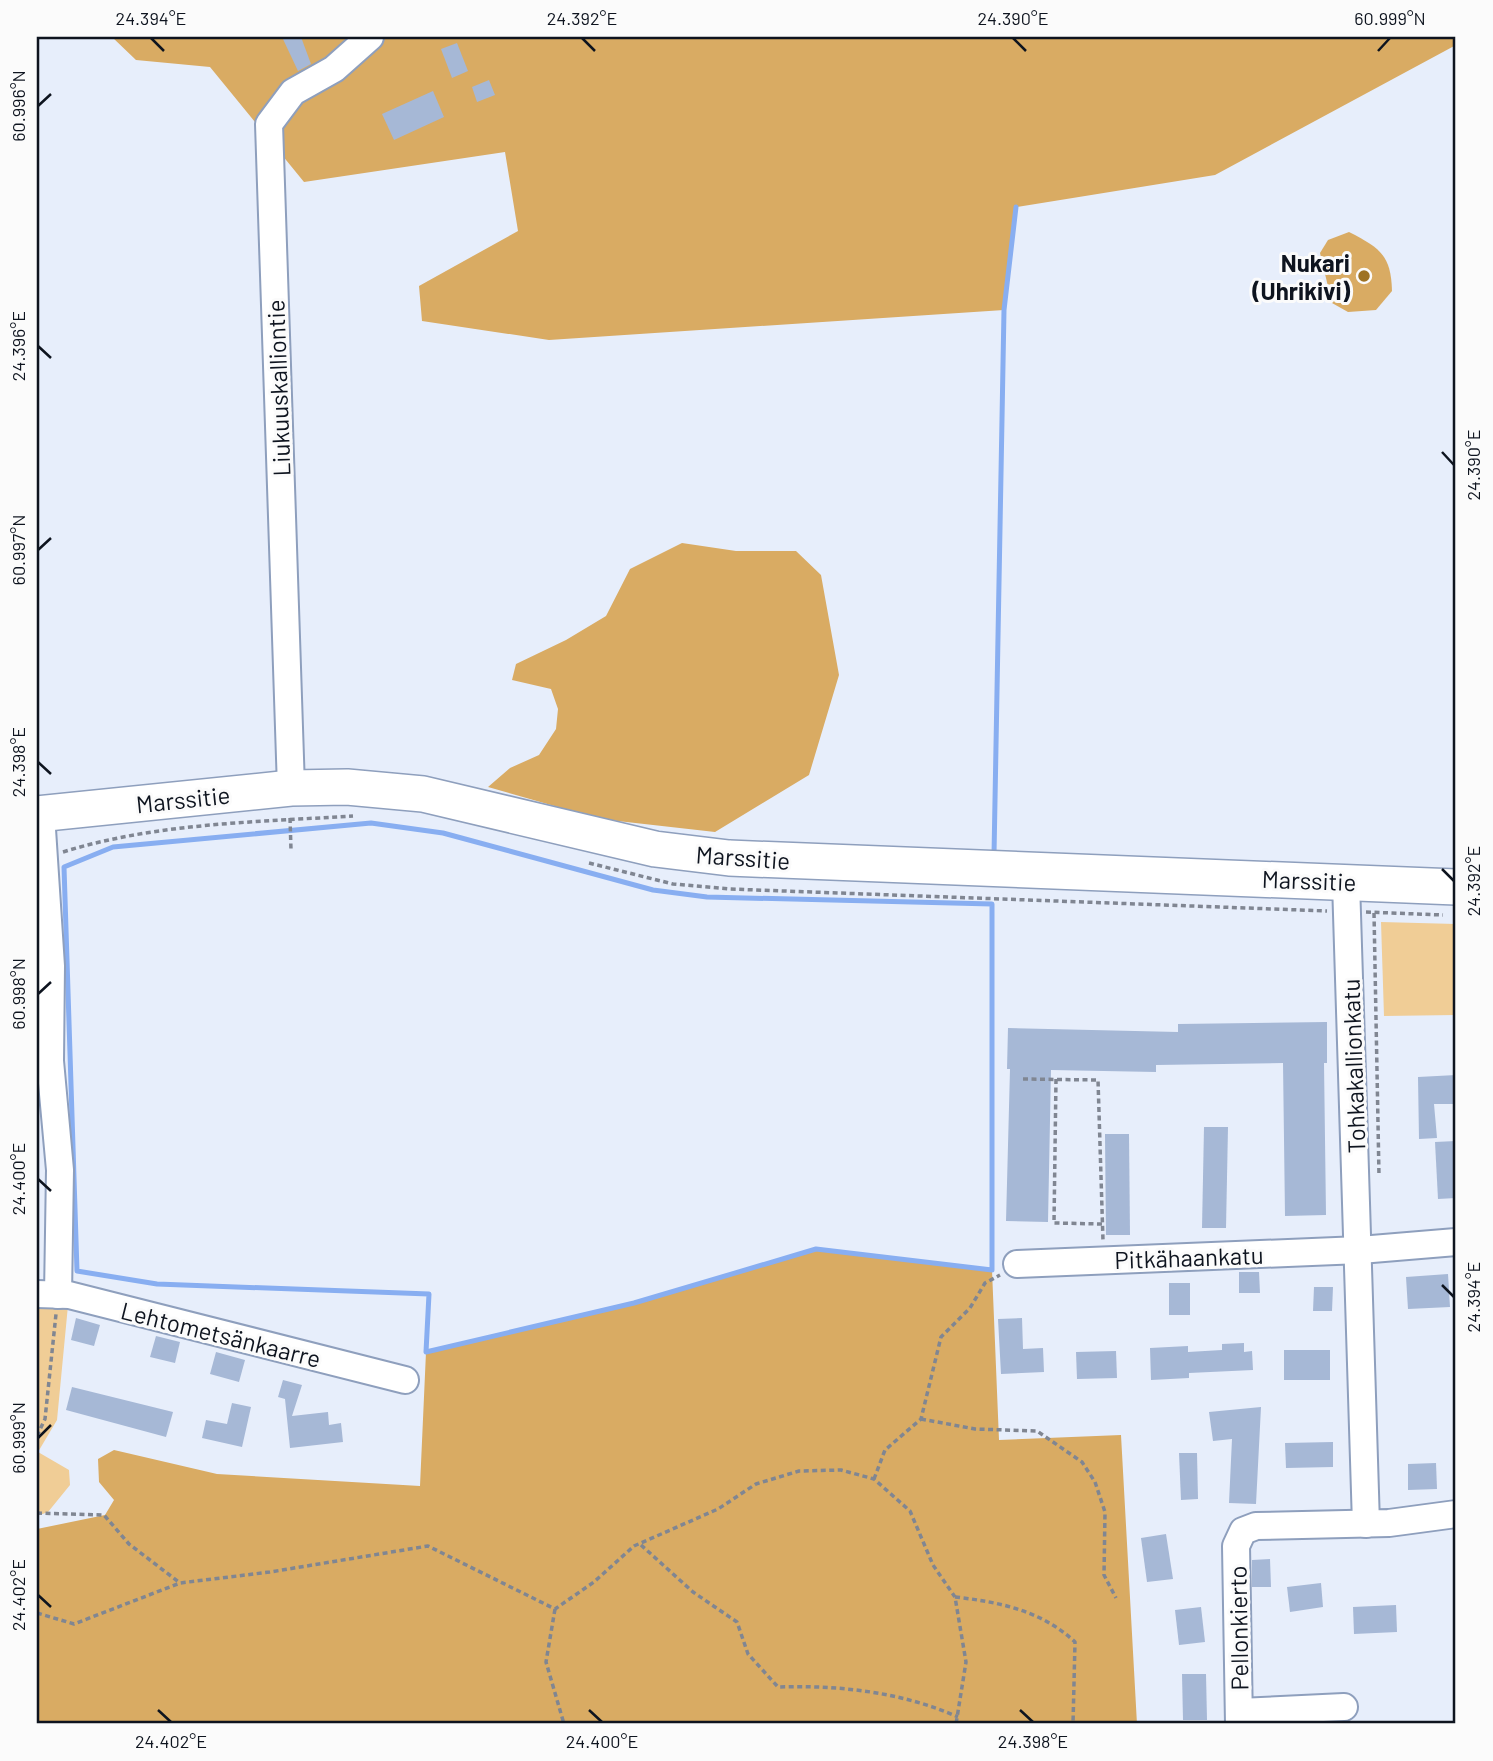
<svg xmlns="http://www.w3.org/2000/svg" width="1493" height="1761" font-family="Barlow,sans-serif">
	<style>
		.green { fill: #f0cd96 }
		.forest { fill: #d9ab63 }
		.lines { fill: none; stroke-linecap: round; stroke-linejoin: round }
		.stream { stroke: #88aef1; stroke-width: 5 }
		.building { fill: #a6b8d6 }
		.minor-casing { stroke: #8e9fbd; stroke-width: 30 }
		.major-casing { stroke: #8e9fbd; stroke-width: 38 }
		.path { stroke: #808692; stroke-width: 3.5; stroke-dasharray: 5 3.5; stroke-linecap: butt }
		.minor { stroke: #fff; stroke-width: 26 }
		.major { stroke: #fff; stroke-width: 35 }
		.ticks { fill: none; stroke: #0e141f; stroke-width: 2.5 }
		.poi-dot { fill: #9e7222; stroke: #fbfbfb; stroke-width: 2.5 }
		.labels { text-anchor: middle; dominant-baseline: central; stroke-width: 6; stroke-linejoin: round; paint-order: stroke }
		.poi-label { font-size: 24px; font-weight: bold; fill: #0e141f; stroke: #fbfbfb; text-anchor: end }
		.street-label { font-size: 24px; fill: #0e141f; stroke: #fbfbfb }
		.neatline { fill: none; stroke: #0e141f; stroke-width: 2.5 }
		.ticks-label { font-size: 18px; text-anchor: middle; fill: #0e141f }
	</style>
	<rect width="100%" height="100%" fill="#e7eefb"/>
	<g class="green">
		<polygon points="1381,922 1456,924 1456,1015 1384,1016"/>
		<polygon points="37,1294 69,1295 57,1420 38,1452 69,1470 70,1485 48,1512 37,1516"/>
	</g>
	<g class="forest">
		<polygon points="112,37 1456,37 1456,45 1215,175 1017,207 1004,310 549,340 422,321 419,286 518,231 505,152 304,182 210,67 136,60"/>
		<path d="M1349 232C1380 248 1391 255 1392 291L1376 310 1348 312 1332 303 1320 253 1328 240Z"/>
		<polygon points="682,543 736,551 796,551 821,575 839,675 809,775 715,832 600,819 488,787 510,768 539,755 556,729 558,709 551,689 512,680 516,664 566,640 606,616 630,569"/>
		<polygon points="816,1249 992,1270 999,1440 1121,1435 1137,1724 37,1724 37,1529 105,1515 114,1500 99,1482 98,1459 114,1450 217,1474 420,1486 426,1352 634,1303"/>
	</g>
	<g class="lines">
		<g class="stream">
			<polygon points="371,823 443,833 653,890 707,897 992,904 992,1270 816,1249 634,1303 426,1352 429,1294 157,1284 77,1271 64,867 113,847"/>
			<polyline points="994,855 1004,310 1016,207"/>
		</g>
	</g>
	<g class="building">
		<polygon points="282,37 301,37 311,64 298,71"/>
		<polygon points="457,43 468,71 452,78 441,49"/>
		<polygon points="489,80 495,95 477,102 472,87"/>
		<polygon points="433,91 444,117 394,140 382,114"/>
		<polygon points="1327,1022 1327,1063 1324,1063 1326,1215 1285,1216 1283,1063 1156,1065 1156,1072 1051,1070 1048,1222 1006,1221 1010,1069 1007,1069 1008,1028 1178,1032 1178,1024"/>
		<polygon points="1456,1075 1456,1104 1434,1104 1437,1138 1419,1139 1418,1077"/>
		<polygon points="1204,1127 1228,1127 1226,1228 1202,1228"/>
		<polygon points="1105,1134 1129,1134 1130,1235 1106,1235"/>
		<polygon points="1456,1141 1456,1198 1438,1199 1435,1142"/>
		<polygon points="1239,1272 1259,1272 1260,1293 1239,1293"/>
		<polygon points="1448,1274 1450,1307 1408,1309 1406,1277"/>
		<rect x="1169" y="1283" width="21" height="32"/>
		<polygon points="1314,1287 1333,1287 1332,1311 1313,1311"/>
		<polygon points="76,1318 100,1325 94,1346 71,1340"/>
		<polygon points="1022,1318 1023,1349 1043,1348 1044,1372 1001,1374 998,1319"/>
		<polygon points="156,1336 180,1342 175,1363 150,1357"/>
		<polygon points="1244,1343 1244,1352 1252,1351 1253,1370 1189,1373 1189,1378 1151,1380 1150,1348 1188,1346 1188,1352 1222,1350 1222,1344"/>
		<rect x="1284" y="1350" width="46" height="30"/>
		<polygon points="1116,1351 1117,1378 1077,1379 1076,1352"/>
		<polygon points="216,1352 245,1360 239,1382 210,1374"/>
		<polygon points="283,1380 302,1385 292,1416 328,1412 329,1425 341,1423 343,1442 290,1448 285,1399 278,1397"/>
		<polygon points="72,1387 173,1412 166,1437 66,1410"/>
		<polygon points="232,1403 251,1407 242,1447 202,1438 206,1420 227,1424"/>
		<polygon points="1261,1407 1256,1504 1229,1503 1232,1439 1213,1441 1209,1412"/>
		<polygon points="1333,1442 1333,1467 1286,1468 1285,1443"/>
		<polygon points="1179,1453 1197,1453 1198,1499 1181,1500"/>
		<polygon points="1436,1463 1437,1489 1408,1490 1408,1464"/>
		<polygon points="1166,1534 1173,1579 1147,1582 1141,1538"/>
		<polygon points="1270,1559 1271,1587 1252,1587 1252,1560"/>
		<polygon points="1321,1583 1323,1607 1290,1612 1287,1587"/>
		<polygon points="1396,1605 1397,1632 1354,1634 1353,1607"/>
		<polygon points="1201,1607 1205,1642 1179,1645 1175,1610"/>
		<polygon points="1182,1674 1206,1674 1207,1720 1183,1720"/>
	</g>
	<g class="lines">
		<g class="minor-casing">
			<g id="minor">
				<polyline points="291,788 269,124 293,92 334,69 370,37"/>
				<polyline points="41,814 51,966 50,1061 60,1170 58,1295"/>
				<polyline points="1346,882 1366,1524"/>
				<polyline points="1017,1264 1360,1250 1456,1242"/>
				<polyline points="37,1294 69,1295 405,1380"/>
				<polyline points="1239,1712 1344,1707"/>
				<polyline points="1239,1724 1236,1546 1243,1531 1256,1526 1389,1523 1456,1514"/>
			</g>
		</g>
		<g class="major-casing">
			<polyline id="major" points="37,814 291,788 347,787 423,794 655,849 729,858 1456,887"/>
		</g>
		<g class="path">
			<polyline points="290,818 291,850"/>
			<path d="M63 852C156 823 257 822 353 816"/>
			<polyline points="589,863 673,884 730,889 1327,911"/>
			<polyline points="1366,912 1443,915"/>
			<polyline points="1374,913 1379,1176"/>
			<polyline points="1023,1079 1098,1080 1103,1241"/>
			<polyline points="1056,1079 1054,1223 1103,1224"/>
			<polyline points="921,1419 975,1429 1037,1431 1082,1462 1095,1482 1105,1512 1104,1575 1116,1598"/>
			<polyline points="37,1436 45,1419 56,1314"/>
			<polyline points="874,1479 885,1450 921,1419 941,1337 970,1308 985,1283 1000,1275"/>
			<polyline points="37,1513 104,1515 129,1544 180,1583"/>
			<path d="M641 1545 693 1592 737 1622 748 1654 778 1687C839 1685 902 1692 958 1717"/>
			<path d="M955 1597C1000 1602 1042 1611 1075 1642L1073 1724"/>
			<polyline points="555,1609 546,1662 564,1724"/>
			<polyline points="37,1613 74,1624 180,1583 270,1572 428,1546 555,1609 594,1582 634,1546 718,1509 756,1484 799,1471 841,1470 874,1479 910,1511 933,1565 955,1597 966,1662 956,1724"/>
		</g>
		<use href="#minor" class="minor"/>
		<use href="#major" class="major"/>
	</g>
	<path class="ticks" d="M151 38 164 51M582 38 595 51M1013 38 1026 51M1378 51 1390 38M38 106 51 94M38 346 51 358M1442 452 1454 465M38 550 51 538M38 762 51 774M1442 869 1454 881M38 994 51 982M38 1179 51 1191M1442 1285 1454 1297M38 1438 51 1425M38 1595 51 1607M158 1710 171 1722M589 1710 602 1722M1020 1710 1033 1722"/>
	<circle class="poi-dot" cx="1364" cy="276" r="7"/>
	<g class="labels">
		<g class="poi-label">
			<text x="1350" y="262">Nukari<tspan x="1350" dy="28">(Uhrikivi)</tspan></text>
		</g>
		<g class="street-label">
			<text transform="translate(278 388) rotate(-92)">Liukuuskalliontie</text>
			<text transform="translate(183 799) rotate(-6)">Marssitie</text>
			<text transform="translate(743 857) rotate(4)">Marssitie</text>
			<text transform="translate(1309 880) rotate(2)">Marssitie</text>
			<text transform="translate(1353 1066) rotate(-92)">Tohkakallionkatu</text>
			<text transform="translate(1189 1257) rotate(-2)">Pitkähaankatu</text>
			<text transform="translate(221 1334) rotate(14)">Lehtometsänkaarre</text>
			<text transform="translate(1238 1628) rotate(-91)">Pellonkierto</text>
		</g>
	</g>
	<rect width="1493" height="1761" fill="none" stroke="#fbfbfb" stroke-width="77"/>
	<rect x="38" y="38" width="1416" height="1684" class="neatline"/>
	<g class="ticks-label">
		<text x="151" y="25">24.394°E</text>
		<text x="582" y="25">24.392°E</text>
		<text x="1013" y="25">24.390°E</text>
		<text x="1390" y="25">60.999°N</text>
		<text transform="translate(19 106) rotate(-90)" y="6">60.996°N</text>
		<text transform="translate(19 346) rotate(-90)" y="6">24.396°E</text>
		<text transform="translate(1474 465) rotate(-90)" y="6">24.390°E</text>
		<text transform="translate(19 550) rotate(-90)" y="6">60.997°N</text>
		<text transform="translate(19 762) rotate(-90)" y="6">24.398°E</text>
		<text transform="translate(1474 881) rotate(-90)" y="6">24.392°E</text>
		<text transform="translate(19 994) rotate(-90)" y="6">60.998°N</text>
		<text transform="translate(19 1179) rotate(-90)" y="6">24.400°E</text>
		<text transform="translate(1474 1297) rotate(-90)" y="6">24.394°E</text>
		<text transform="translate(19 1438) rotate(-90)" y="6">60.999°N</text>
		<text transform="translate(19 1595) rotate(-90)" y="6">24.402°E</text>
		<text x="171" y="1748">24.402°E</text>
		<text x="602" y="1748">24.400°E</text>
		<text x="1033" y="1748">24.398°E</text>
	</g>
</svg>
